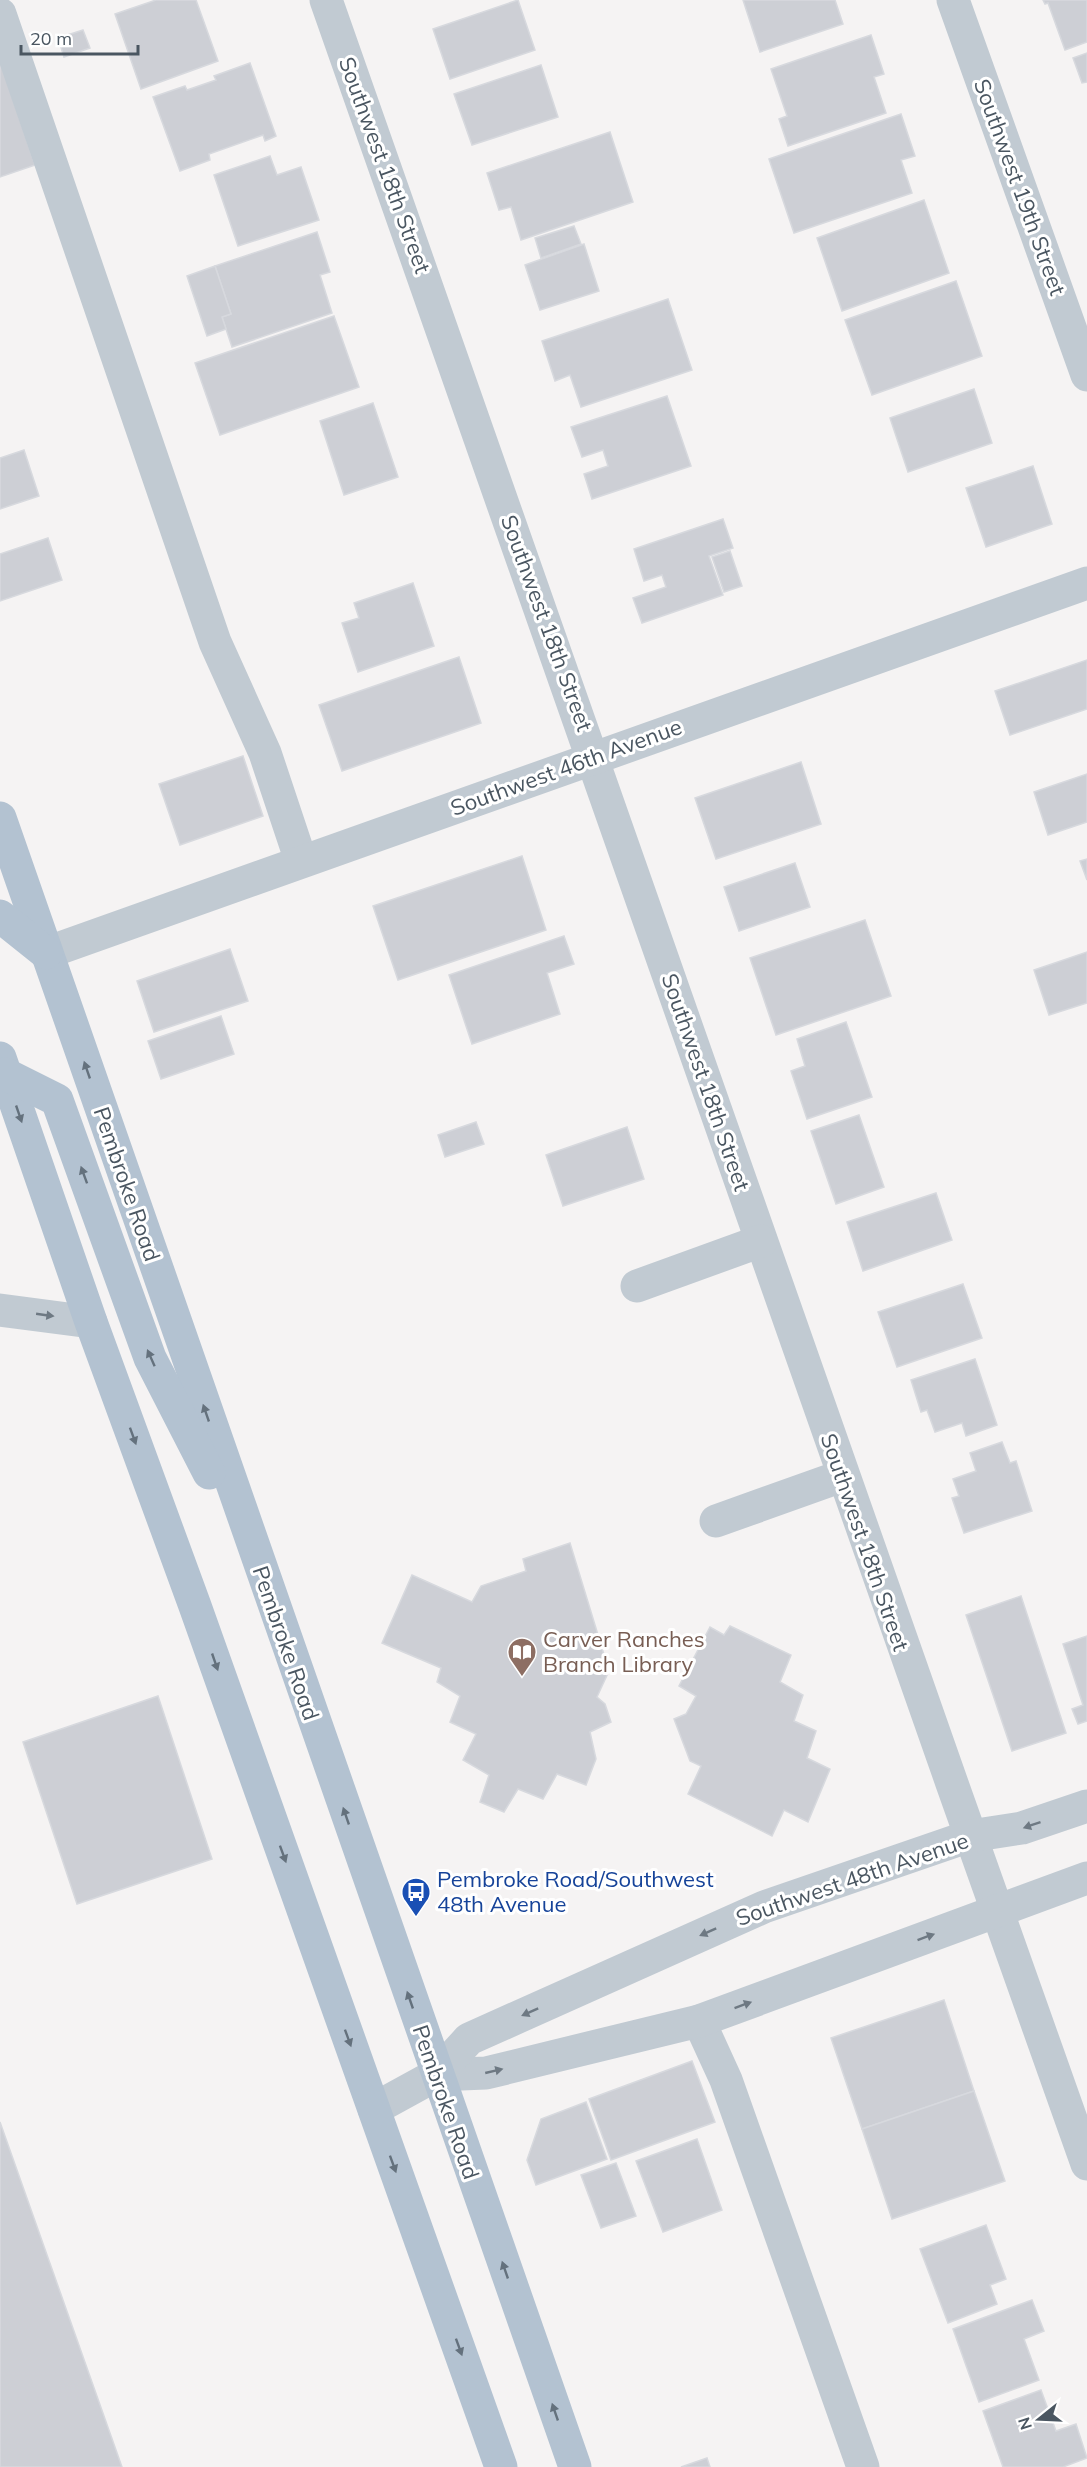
<svg xmlns="http://www.w3.org/2000/svg" width="1087" height="2467" font-family="Mulish,sans-serif">
	<style>
		.building { fill: #cdcfd5; stroke: #d7d9de; stroke-width: 1.5 }
		.lines { fill: none; stroke-linecap: round; stroke-linejoin: round }
		.minor { stroke: #c1cad2; stroke-width: 33 }
		.major { stroke: #b3c2d1; stroke-width: 33 }
		.oneway { fill: #64717d }
		.oneway2 { fill: #6e7983 }
		.labels { text-anchor: middle; dominant-baseline: central; stroke-width: 6; stroke-linejoin: round; paint-order: stroke }
		.street-label { font-size: 22px; fill: #4a5661; stroke: #fff }
		.education-label { font-size: 22px; fill: #785e54; stroke: #fff; text-anchor: start }
		.transit-label { font-size: 22px; fill: #164399; stroke: #fff; text-anchor: start }
	</style>
	<rect width="100%" height="100%" fill="#f5f3f3"/>
	<g class="building">
		<polygon points="156,0 196,0 218,61 141,89 115,14"/>
		<polygon points="518,0 535,50 450,79 433,29"/>
		<polygon points="743,0 835,0 843,24 760,52"/>
		<polygon points="1043,0 1087,0 1087,42 1065,50 1048,3 1045,4"/>
		<polygon points="83,30 90,48 64,57 58,38"/>
		<polygon points="871,35 884,74 874,77 886,113 788,146 779,119 787,116 771,69"/>
		<polygon points="1087,53 1087,82 1082,83 1073,58"/>
		<polygon points="0,60 35,165 0,177"/>
		<polygon points="250,63 276,136 265,141 263,135 209,154 210,160 180,171 153,97 185,86 187,90 216,80 214,76"/>
		<polygon points="541,65 558,117 472,145 454,94"/>
		<polygon points="901,114 915,156 901,160 912,193 794,233 769,159"/>
		<polygon points="610,132 633,202 521,240 511,207 499,210 487,173"/>
		<polygon points="270,156 277,175 301,167 319,220 238,246 214,175"/>
		<polygon points="924,200 949,273 842,311 817,238"/>
		<polygon points="574,226 581,244 541,258 535,238"/>
		<polygon points="317,232 330,272 320,275 332,313 232,347 222,317 231,314 215,266"/>
		<polygon points="584,244 599,291 540,310 525,265"/>
		<polygon points="215,266 231,314 222,317 226,329 207,336 187,276"/>
		<polygon points="956,281 982,356 872,395 845,320"/>
		<polygon points="668,299 692,370 581,407 570,375 555,381 542,341"/>
		<polygon points="334,316 359,387 220,435 195,363"/>
		<polygon points="974,389 992,443 908,472 890,418"/>
		<polygon points="667,396 691,466 592,499 584,474 608,466 603,450 582,457 571,427"/>
		<polygon points="373,403 398,477 344,495 320,421"/>
		<polygon points="24,450 39,496 0,509 0,458"/>
		<polygon points="1033,466 1052,524 986,547 966,488"/>
		<polygon points="723,519 733,548 709,556 723,595 642,623 633,598 666,587 662,575 644,581 634,549"/>
		<polygon points="48,538 62,580 0,601 0,554"/>
		<polygon points="730,551 742,586 724,592 712,557"/>
		<polygon points="413,583 434,646 358,672 342,623 359,618 354,603"/>
		<polygon points="459,657 481,723 342,771 319,705"/>
		<polygon points="1087,660 1087,709 1010,735 995,691"/>
		<polygon points="243,756 263,816 180,845 159,784"/>
		<polygon points="801,762 821,824 716,859 695,798"/>
		<polygon points="1087,774 1087,822 1048,835 1034,792"/>
		<polygon points="522,856 546,930 398,980 373,906"/>
		<polygon points="1087,859 1087,880 1080,861"/>
		<polygon points="795,863 810,907 739,931 724,887"/>
		<polygon points="865,920 891,996 776,1035 750,958"/>
		<polygon points="564,936 574,964 547,973 560,1014 472,1044 449,975"/>
		<polygon points="230,949 248,1001 154,1032 137,981"/>
		<polygon points="1087,952 1087,1003 1049,1015 1034,970"/>
		<polygon points="221,1016 234,1054 161,1079 148,1041"/>
		<polygon points="846,1022 872,1097 807,1119 791,1071 805,1066 797,1039"/>
		<polygon points="859,1115 884,1187 836,1204 811,1131"/>
		<polygon points="476,1122 484,1144 445,1157 438,1135"/>
		<polygon points="627,1127 644,1179 563,1206 546,1155"/>
		<polygon points="936,1193 952,1240 863,1271 847,1222"/>
		<polygon points="963,1284 982,1338 897,1367 878,1312"/>
		<polygon points="975,1359 997,1425 966,1436 962,1423 935,1432 927,1410 921,1412 911,1380"/>
		<polygon points="1002,1442 1010,1463 1016,1461 1032,1511 964,1533 952,1498 959,1496 953,1479 976,1471 970,1453"/>
		<polygon points="570,1543 609,1671 597,1697 605,1704 611,1722 590,1732 596,1759 586,1785 557,1774 543,1799 518,1789 504,1812 480,1802 489,1775 463,1760 476,1734 450,1722 460,1696 437,1682 441,1668 382,1643 412,1575 472,1602 481,1586 526,1571 523,1559"/>
		<polygon points="1021,1596 1066,1733 1012,1751 966,1615"/>
		<polygon points="730,1626 791,1655 780,1682 803,1695 794,1721 816,1731 807,1758 830,1769 808,1822 784,1810 772,1836 688,1794 701,1766 690,1761 674,1719 686,1714 696,1696 679,1686 710,1627 724,1635"/>
		<polygon points="1087,1636 1087,1721 1078,1724 1072,1709 1083,1705 1063,1644"/>
		<polygon points="158,1696 212,1859 77,1904 23,1742"/>
		<polygon points="944,2000 974,2091 862,2129 831,2038"/>
		<polygon points="692,2061 715,2122 611,2160 589,2099"/>
		<polygon points="974,2091 1005,2181 892,2219 862,2129"/>
		<polygon points="586,2102 607,2159 536,2185 527,2160 541,2119"/>
		<polygon points="0,2122 122,2467 0,2467"/>
		<polygon points="697,2139 722,2210 663,2232 636,2161"/>
		<polygon points="616,2163 636,2216 601,2228 581,2175"/>
		<polygon points="986,2225 1006,2279 990,2285 997,2304 948,2323 920,2249"/>
		<polygon points="1032,2300 1044,2331 1024,2339 1039,2380 979,2402 953,2329"/>
		<polygon points="1041,2390 1056,2431 1076,2424 1087,2458 1063,2467 1003,2467 983,2411"/>
		<polygon points="707,2458 710,2467 681,2467"/>
	</g>
	<g class="lines">
		<g class="minor">
			<path d="M326 0C582 721 830 1444 1087 2164"/>
			<polyline points="953,0 1087,375"/>
			<polyline points="0,14 215,642 265,753 301,861"/>
			<polyline points="46,953 1087,583"/>
			<polyline points="637,1286 761,1241"/>
			<polyline points="0,1310 91,1322"/>
			<polyline points="716,1521 842,1476"/>
			<polyline points="699,2021 726,2080 863,2467"/>
			<polyline points="436,2075 486,2073 699,2021 1087,1878"/>
			<polyline points="374,2109 436,2075 469,2039 764,1907 970,1836 1022,1828 1087,1806"/>
		</g>
		<g class="major">
			<polyline points="0,818 575,2467"/>
			<polyline points="0,916 46,953"/>
			<polyline points="0,1058 91,1322 195,1606 501,2467"/>
			<polyline points="5,1074 57,1100 150,1358 209,1473"/>
		</g>
	</g>
	<defs><path id="oneway-solid" d="M-6-.8H1V-3.2L6.5 0L1 3.2V.8H-6Z" transform="scale(1.5)"/></defs>
	<g class="oneway">
		<use href="#oneway-solid" transform="translate(87 1070) rotate(-109)"/>
		<use href="#oneway-solid" transform="translate(19 1114) rotate(71)"/>
		<use href="#oneway-solid" transform="translate(84 1175) rotate(-110)"/>
		<use href="#oneway-solid" transform="translate(151 1358) rotate(-114)"/>
		<use href="#oneway-solid" transform="translate(206 1413) rotate(-109)"/>
		<use href="#oneway-solid" transform="translate(133 1436) rotate(70)"/>
		<use href="#oneway-solid" transform="translate(215 1662) rotate(71)"/>
		<use href="#oneway-solid" transform="translate(346 1816) rotate(-109)"/>
		<use href="#oneway-solid" transform="translate(283 1854) rotate(70)"/>
		<use href="#oneway-solid" transform="translate(410 2000) rotate(-109)"/>
		<use href="#oneway-solid" transform="translate(348 2038) rotate(70)"/>
		<use href="#oneway-solid" transform="translate(393 2164) rotate(70)"/>
		<use href="#oneway-solid" transform="translate(505 2270) rotate(-109)"/>
		<use href="#oneway-solid" transform="translate(459 2347) rotate(70)"/>
		<use href="#oneway-solid" transform="translate(555 2412) rotate(-109)"/>
	</g>
	<g class="oneway2">
		<use href="#oneway-solid" transform="translate(45 1315) rotate(8)"/>
		<use href="#oneway-solid" transform="translate(1032 1825) rotate(161)"/>
		<use href="#oneway-solid" transform="translate(708 1932) rotate(156)"/>
		<use href="#oneway-solid" transform="translate(926 1937) rotate(-20)"/>
		<use href="#oneway-solid" transform="translate(743 2005) rotate(-20)"/>
		<use href="#oneway-solid" transform="translate(530 2012) rotate(156)"/>
		<use href="#oneway-solid" transform="translate(494 2071) rotate(-13)"/>
	</g>
	<defs>
		<g id="library-pin" transform="scale(1.5)"><path d="M0 17L-7.5 6A9.5 9.5 0 1 1 7.5 6Z" fill="#8d6e63" stroke="#fff"/><path d="M-6-4Q-3-5.5-.7-3.5V5Q-3 3-6 4ZM6-4Q3-5.5 .7-3.5V5Q3 3 6 4Z" fill="#fff"/></g>
		<g id="bus-pin" transform="scale(1.5)"><path d="M0 17L-7.5 6A9.5 9.5 0 1 1 7.5 6Z" fill="#1a4fb4" stroke="#fff"/><path d="M-5-6H5V4H4V6H2V4H-2V6H-4V4H-5ZM-3.5-4V0h7V-4ZM-3.5 1.2v1.5H-2V1.2ZM2 1.2v1.5H3.5V1.2Z" fill="#fff"/></g>
	</defs>
	<g fill-rule="evenodd">
		<use href="#library-pin" x="522" y="1652"/>
		<use href="#bus-pin" x="416" y="1892"/>
	</g>
	<g class="labels">
		<g class="street-label">
			<text transform="translate(385 165) rotate(70)">Southwest 18th Street</text>
			<text transform="translate(1020 187) rotate(70)">Southwest 19th Street</text>
			<text transform="translate(547 623) rotate(70)">Southwest 18th Street</text>
			<text transform="translate(566 767) rotate(-20)">Southwest 46th Avenue</text>
			<text transform="translate(706 1082) rotate(71)">Southwest 18th Street</text>
			<text transform="translate(127 1184) rotate(71)">Pembroke Road</text>
			<text transform="translate(865 1542) rotate(71)">Southwest 18th Street</text>
			<text transform="translate(286 1643) rotate(71)">Pembroke Road</text>
			<text transform="translate(852 1879) rotate(-19)">Southwest 48th Avenue</text>
			<text transform="translate(446 2102) rotate(71)">Pembroke Road</text>
		</g>
		<g class="education-label">
			<text x="543" y="1639">Carver Ranches<tspan x="543" dy="25">Branch Library</tspan></text>
		</g>
		<g class="transit-label">
			<text x="437" y="1879">Pembroke Road/Southwest<tspan x="437" dy="25">48th Avenue</tspan></text>
		</g>
	</g>
	<g transform="translate(1039 2419) rotate(252)" stroke="#ffffff" stroke-width="4.5" paint-order="stroke">
	<path d="M0-4.5L10 22L0 15L-10 22Z" fill="#4a5661"/>
	<text y="-9" font-size="16" font-weight="bold" text-anchor="middle" fill="#4a5661">N</text>
	</g>
	<path d="M21 45v9h117v-9" fill="none" stroke="#4a5661" stroke-width="3"/>
	<text x="30" y="45" font-size="18" fill="#4a5661" stroke="#ffffff" stroke-width="4.5" paint-order="stroke">20 m</text>
</svg>
